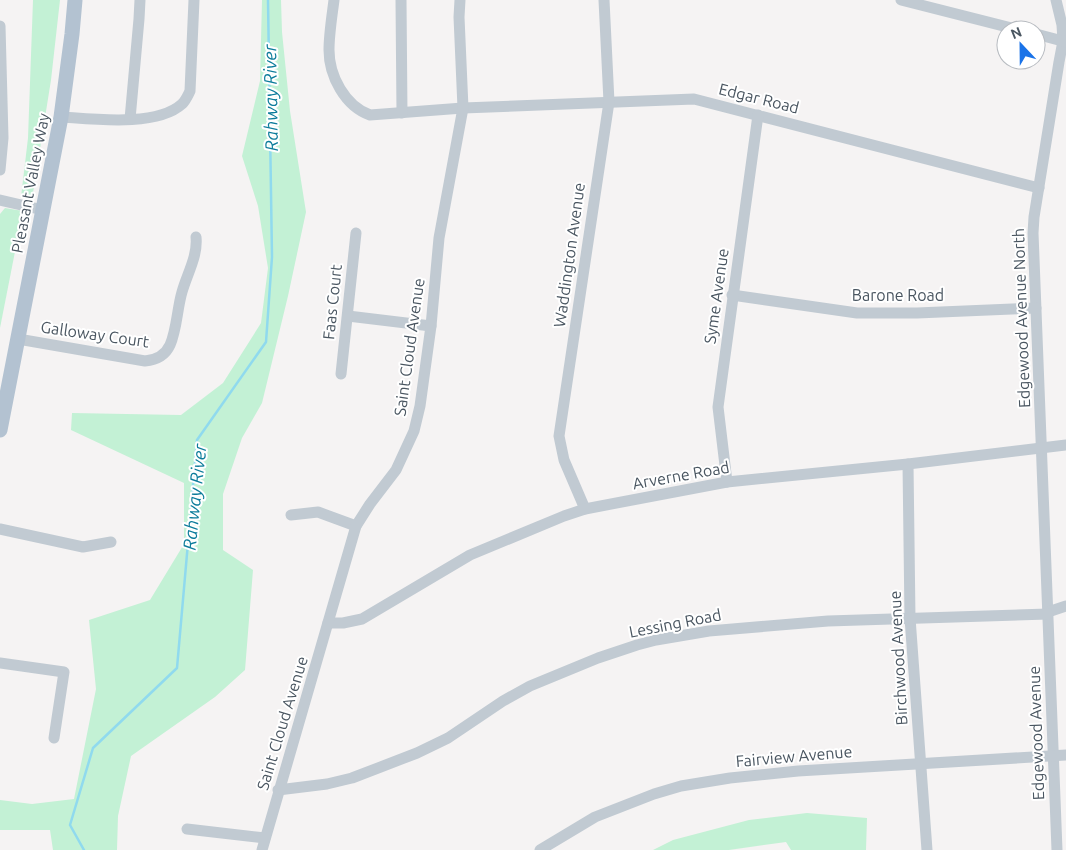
<svg xmlns="http://www.w3.org/2000/svg" width="1066" height="850" font-family="Ubuntu,sans-serif">
	<style>
		.green { fill: #c3f1d5 }
		.lines { fill: none; stroke-linecap: round; stroke-linejoin: round }
		.stream { stroke: #90daee; stroke-width: 2.5 }
		.minor { stroke: #c1cad2; stroke-width: 11 }
		.major { stroke: #b3c2d1; stroke-width: 15 }
		.labels { text-anchor: middle; dominant-baseline: central; stroke-width: 4; stroke-linejoin: round; paint-order: stroke }
		.street-label { font-size: 16px; fill: #4a5661; stroke: #fff }
		.water-label { font-size: 18px; font-style: italic; fill: #0c7c9b; stroke: #fff }
	</style>
	<rect width="100%" height="100%" fill="#f5f3f3"/>
	<g class="green">
		<polygon points="33,0 60,0 51,80 32,199 21,197 28,138"/>
		<polygon points="262,0 281,0 282,32 290,111 306,212 288,296 262,403 242,438 223,494 223,550 253,570 245,670 215,697 131,756 118,816 117,850 53,850 50,830 0,830 0,800 32,804 74,799 96,689 89,620 150,600 184,544 184,483 71,430 72,413 181,415 223,383 261,323 268,268 258,206 242,156 260,81"/>
		<polygon points="5,208 23,211 0,328 0,214"/>
		<polygon points="807,813 867,818 866,850 791,850 786,842 729,850 653,850 673,840 749,820"/>
	</g>
	<g class="lines">
		<polyline class="stream" points="84,850 70,825 93,748 177,668 197,440 266,342 272,257 268,0"/>
		<g class="minor">
			<path d="M334 0C332 16 329 34 329 50 329 76 345 106 370 115L463 108 694 99 1039 188"/>
			<polyline points="401,0 402,113"/>
			<polyline points="901,0 1019,30"/>
			<polyline points="1056,0 1062,25 1063,41 1059,62 1034,217 1033,233 1057,850"/>
			<polyline points="0,26 3,138 0,170"/>
			<polyline points="1036,34 1066,42"/>
			<path d="M61 117C93 119 157 127 182 104 186 100 188 95 190 91L194 0"/>
			<polyline points="130,119 139,19 140,0"/>
			<polyline points="0,200 43,210"/>
			<polyline points="732,295 857,313 917,313 1036,308"/>
			<polyline points="348,316 431,326"/>
			<path d="M18 339 145 361C156 360 165 356 170 345 177 329 177 309 182 292 187 274 198 256 196 237"/>
			<polyline points="341,374 356,233"/>
			<polyline points="908,464 910,618 927,850"/>
			<polyline points="727,482 718,407 758,115"/>
			<polyline points="585,509 564,460 559,436 609,102 604,0"/>
			<polyline points="291,515 318,512 356,526"/>
			<polyline points="0,529 83,547 111,542"/>
			<polyline points="1048,612 1066,606"/>
			<polyline points="328,623 343,623 362,619 470,555 564,516 585,509 727,482 908,464 1066,445"/>
			<polyline points="0,663 64,672 54,738"/>
			<polyline points="278,790 327,784 352,778 417,753 448,738 503,701 530,686 598,658 637,645 656,640 709,631 828,621 1048,614"/>
			<polyline points="187,829 265,838"/>
			<polyline points="262,850 356,526 370,504 396,470 414,431 420,406 431,326 439,238 463,108 459,17 460,0"/>
			<polyline points="540,850 595,817 654,794 681,786 730,778 798,771 1066,755"/>
		</g>
		<polyline class="major" points="0,430 61,117 72,34 75,0"/>
	</g>
	<g class="labels">
		<g class="street-label">
			<text transform="translate(759 98) rotate(14)">Edgar Road</text>
			<text transform="translate(30 183) rotate(-79)">Pleasant Valley Way</text>
			<text transform="translate(569 255) rotate(-82)">Waddington Avenue</text>
			<text x="898" y="295">Barone Road</text>
			<text transform="translate(716 296) rotate(-82)">Syme Avenue</text>
			<text transform="translate(332 302) rotate(-84)">Faas Court</text>
			<text transform="translate(1021 318) rotate(-92)">Edgewood Avenue North</text>
			<text transform="translate(95 334) rotate(8)">Galloway Court</text>
			<text transform="translate(409 347) rotate(-82)">Saint Cloud Avenue</text>
			<text transform="translate(681 475) rotate(-10)">Arverne Road</text>
			<text transform="translate(675 623) rotate(-11)">Lessing Road</text>
			<text transform="translate(898 658) rotate(-93)">Birchwood Avenue</text>
			<text transform="translate(282 723) rotate(-73)">Saint Cloud Avenue</text>
			<text transform="translate(1036 733) rotate(-92)">Edgewood Avenue</text>
			<text transform="translate(794 756) rotate(-5)">Fairview Avenue</text>
		</g>
		<g class="water-label">
			<text transform="translate(270 98) rotate(-91)">Rahway River</text>
			<text transform="translate(194 497) rotate(-84)">Rahway River</text>
		</g>
	</g>
	<g transform="translate(1021 45) rotate(338)"><circle r="24" fill="#ffffff" stroke="#b7bbc0"/>
	<path d="M0-4L9 19L0 12L-9 19Z" fill="#1a73e8"/>
	<text y="-8" font-size="14" font-weight="bold" text-anchor="middle" fill="#4a5661">N</text>
	</g>
</svg>
